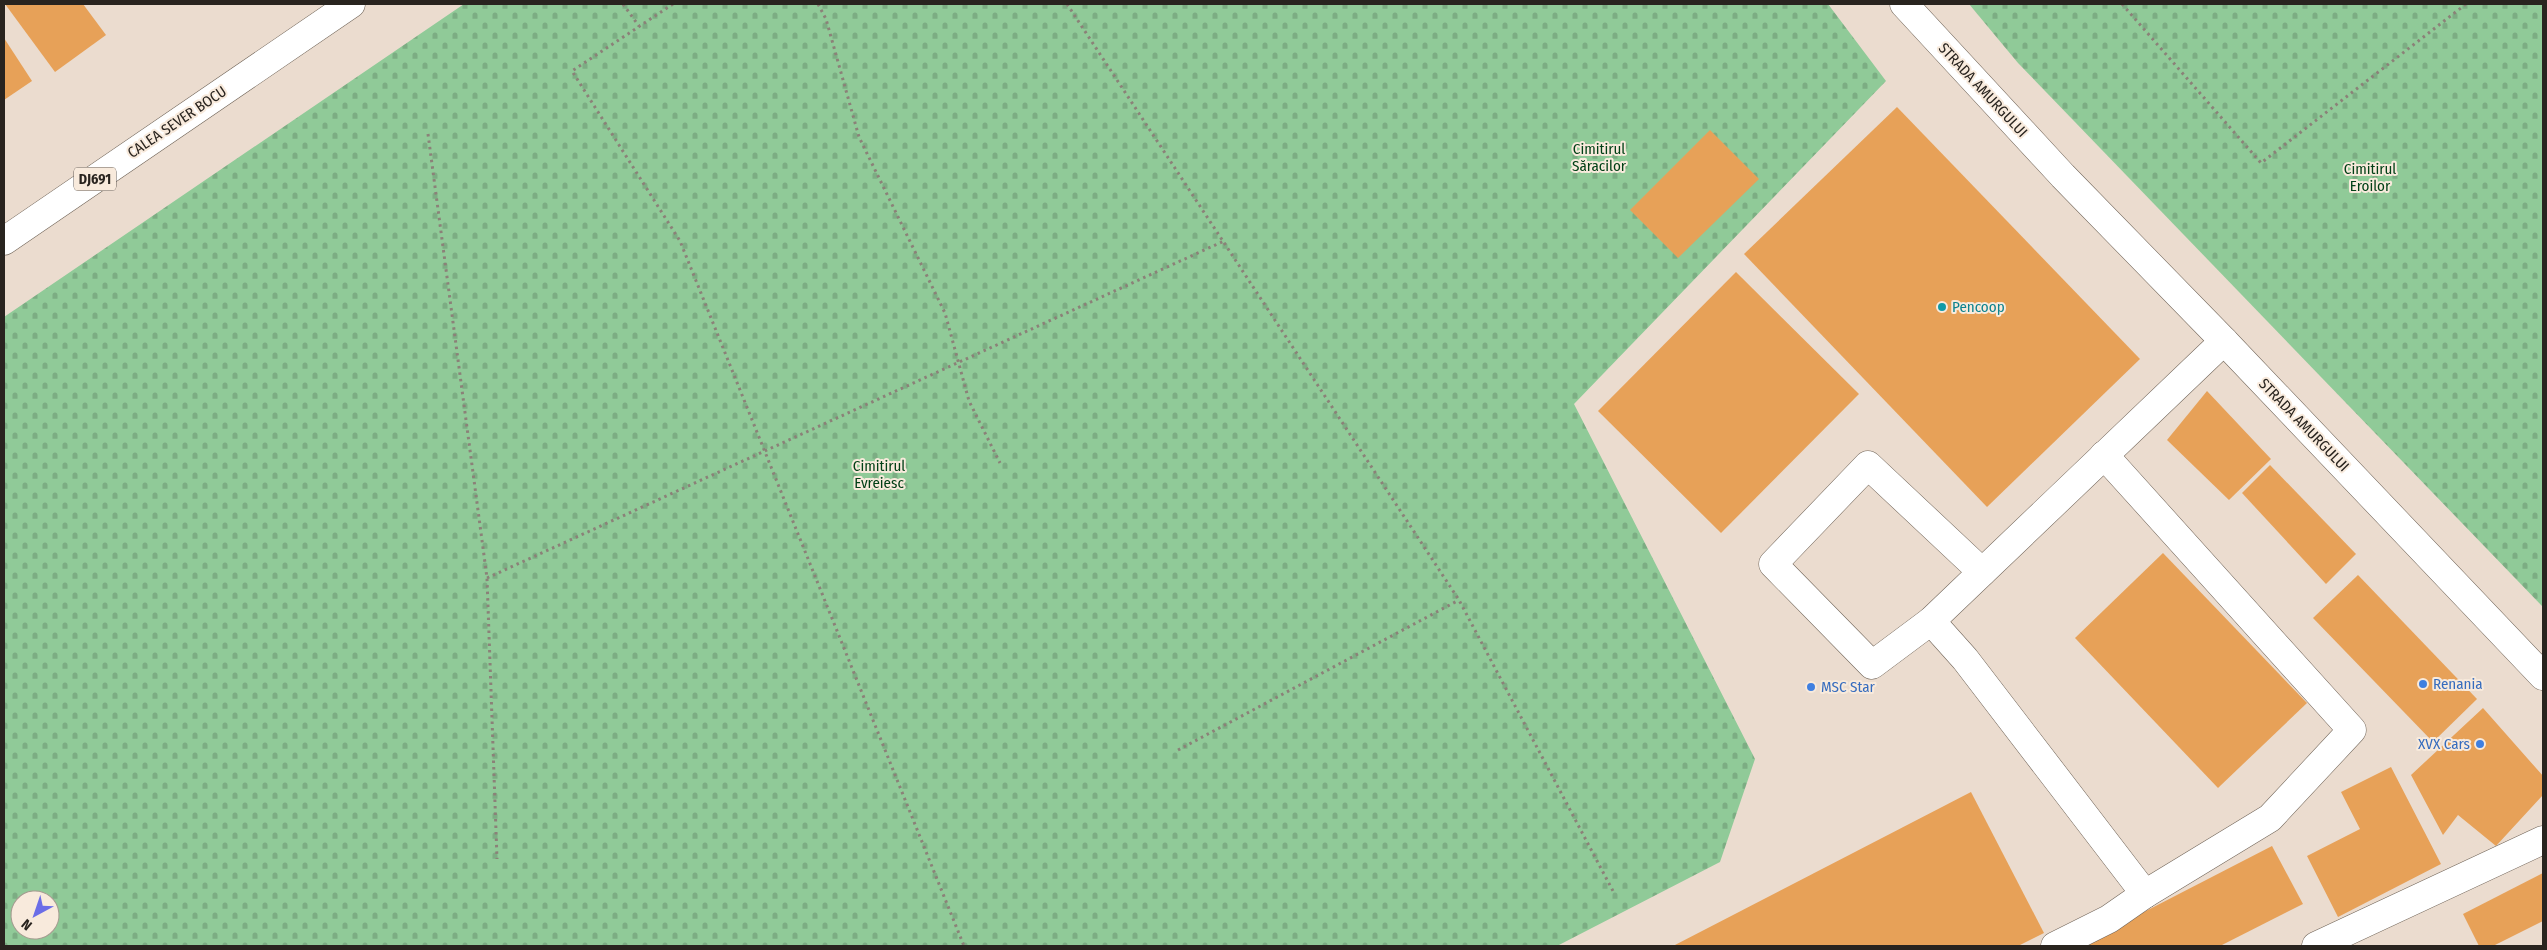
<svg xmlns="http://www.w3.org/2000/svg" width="2547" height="950" font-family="'Fira Sans Condensed',sans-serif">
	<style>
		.cemetery { fill: url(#cemetery-stones); fill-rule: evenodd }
		.building { fill: #e7a158 }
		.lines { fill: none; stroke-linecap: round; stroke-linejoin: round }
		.minor-casing { stroke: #716559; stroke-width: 29 }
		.major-casing { stroke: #716559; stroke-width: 29 }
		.path { stroke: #8b8178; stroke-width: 3; stroke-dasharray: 2.5 4; stroke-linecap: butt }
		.minor { stroke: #fff; stroke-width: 28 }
		.major { stroke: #fff; stroke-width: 28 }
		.culture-dot { fill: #0f9aa8; stroke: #f8eadc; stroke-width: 2 }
		.shop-dot { fill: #3f7fe0; stroke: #f8eadc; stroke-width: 2 }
		.labels { text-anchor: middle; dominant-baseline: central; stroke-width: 4; stroke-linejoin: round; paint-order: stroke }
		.shield { fill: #f8eadc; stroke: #675f58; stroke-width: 1 }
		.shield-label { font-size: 14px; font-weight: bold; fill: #29241f }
		.street-label { font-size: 15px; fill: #29241f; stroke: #f8eadc }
		.park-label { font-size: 15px; fill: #014016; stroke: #f8eadc }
		.culture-label { font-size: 15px; fill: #0d838f; stroke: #f8eadc; text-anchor: start }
		.shop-label { font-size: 15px; fill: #366cbe; stroke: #f8eadc; text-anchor: start }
	</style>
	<defs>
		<pattern id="cemetery-stones" width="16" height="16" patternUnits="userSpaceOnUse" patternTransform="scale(1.25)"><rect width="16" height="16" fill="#90ca98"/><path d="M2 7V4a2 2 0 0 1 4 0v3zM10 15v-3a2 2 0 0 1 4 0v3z" fill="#7cad83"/></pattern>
	</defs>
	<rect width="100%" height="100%" fill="#ebdccf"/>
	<g class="cemetery">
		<path d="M464 4H1828L1886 81 1574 404 1755 759 1720 862 1557 946H4V317ZM20 900H50V930H20Z"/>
		<polygon points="1969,4 2543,4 2543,607 2018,63"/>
	</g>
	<g class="building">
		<polygon points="5,4 83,4 106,35 55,72"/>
		<polygon points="4,38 32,81 4,100"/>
		<polygon points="1897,107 2140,359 1987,507 1744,254"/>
		<polygon points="1710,130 1759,179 1678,258 1630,210"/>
		<polygon points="1736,272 1859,394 1721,533 1598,411"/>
		<polygon points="2207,391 2271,459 2229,500 2167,440"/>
		<polygon points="2270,465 2356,554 2326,584 2242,493"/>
		<polygon points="2163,553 2307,703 2218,788 2075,638"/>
		<polygon points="2358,575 2477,699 2433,742 2313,618"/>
		<polygon points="2483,708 2543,776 2543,795 2496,846 2458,815 2443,835 2411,775"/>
		<polygon points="2391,767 2441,864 2338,917 2307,856 2360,829 2341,792"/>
		<polygon points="1971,792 2044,933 2018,946 1673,946"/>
		<polygon points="2272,846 2303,904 2220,946 2078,946"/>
		<polygon points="2543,873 2543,921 2493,946 2479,946 2463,914"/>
	</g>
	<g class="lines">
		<g class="minor-casing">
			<g id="minor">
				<polyline points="2104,455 2352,730 2270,818 2145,894"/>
				<polyline points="1931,621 1872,665 1773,564 1868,465 1982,572"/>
				<polyline points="2055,946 2109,919 2145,894 1965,659 1931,621 2224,341"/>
				<polyline points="2316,946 2543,840"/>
			</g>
		</g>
		<g class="major-casing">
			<g id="major">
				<polyline points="1904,4 2063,176 2224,341 2543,676"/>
				<polyline points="4,241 351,4"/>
			</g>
		</g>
		<g class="path">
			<polyline points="623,4 639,26"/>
			<polyline points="673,4 572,71 680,241 964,946"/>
			<polyline points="818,4 826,19 859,137 945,313 969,401 1000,463"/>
			<polyline points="1067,4 1459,600 1613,891"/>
			<polyline points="2122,4 2261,163 2466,4"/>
			<polyline points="428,134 487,578 497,859"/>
			<polyline points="487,578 1224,241"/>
			<polyline points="1178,750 1459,600"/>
		</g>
		<use href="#minor" class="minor"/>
		<use href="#major" class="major"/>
	</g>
	<circle class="culture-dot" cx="1942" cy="307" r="5"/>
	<g class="shop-dot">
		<circle cx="2423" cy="684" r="5"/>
		<circle cx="1811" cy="687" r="5"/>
		<circle cx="2480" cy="744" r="5"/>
	</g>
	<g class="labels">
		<rect class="shield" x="74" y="167.5" width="42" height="23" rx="4"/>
		<g class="shield-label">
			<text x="95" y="179">DJ691</text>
		</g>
		<g class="street-label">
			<text transform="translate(1983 90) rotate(47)">STRADA AMURGULUI</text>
			<text transform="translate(177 122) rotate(-34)">CALEA SEVER BOCU</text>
			<text transform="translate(2304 425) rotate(46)">STRADA AMURGULUI</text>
		</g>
		<g class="park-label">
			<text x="1599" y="149">Cimitirul<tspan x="1599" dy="17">Săracilor</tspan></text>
			<text x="2370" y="169">Cimitirul<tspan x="2370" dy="17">Eroilor</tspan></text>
			<text x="879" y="466">Cimitirul<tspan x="879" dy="17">Evreiesc</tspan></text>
		</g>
		<g class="culture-label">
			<text x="1952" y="307">Pencoop</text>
		</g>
		<g class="shop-label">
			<text x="2433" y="684">Renania</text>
			<text x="1821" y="687">MSC Star</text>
			<text x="2470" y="744" text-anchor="end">XVX Cars</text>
		</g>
	</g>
	<rect width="2547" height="950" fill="none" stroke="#29241f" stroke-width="10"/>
	<g transform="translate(35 915) rotate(220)"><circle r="24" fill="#f8eadc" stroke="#a59b90"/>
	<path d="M0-4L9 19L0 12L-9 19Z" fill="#6b6de7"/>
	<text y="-8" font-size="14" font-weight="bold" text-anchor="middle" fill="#29241f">N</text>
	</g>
</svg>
